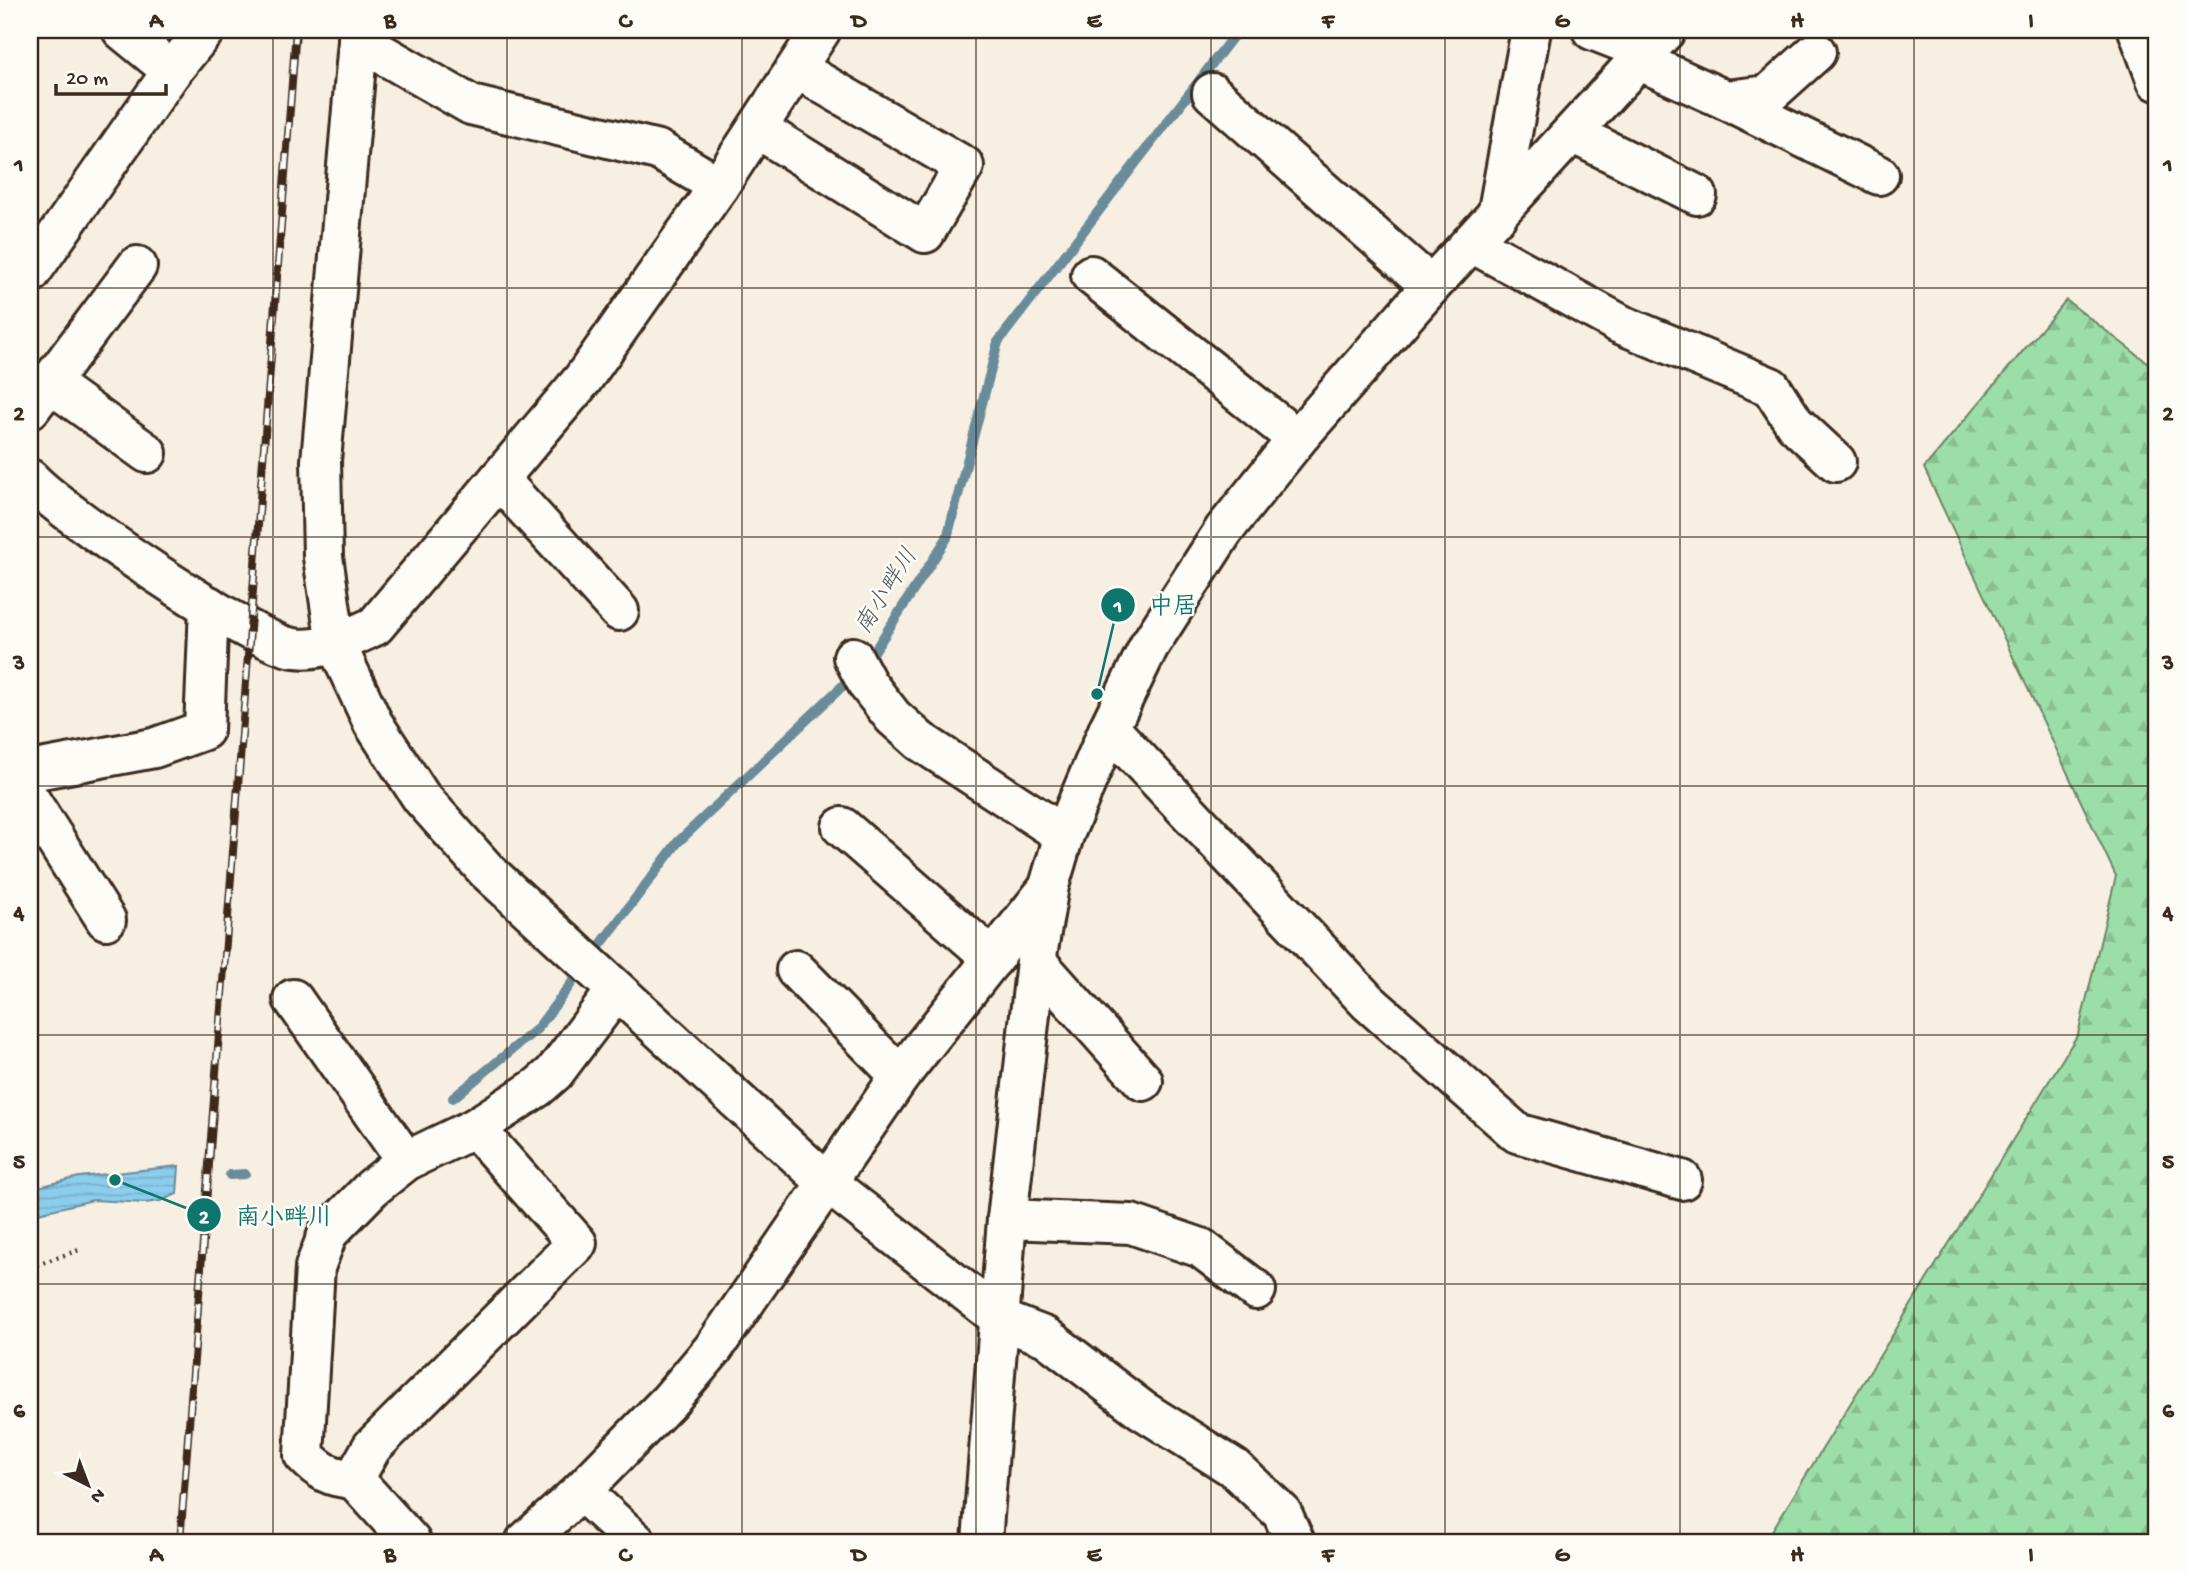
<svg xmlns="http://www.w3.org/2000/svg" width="2187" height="1572" font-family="'Gochi Hand','Klee One',sans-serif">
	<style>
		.forest { fill: url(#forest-firs); stroke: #6c8464; stroke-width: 2 }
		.water { fill: url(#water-rules); stroke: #6b8c9a; stroke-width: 2 }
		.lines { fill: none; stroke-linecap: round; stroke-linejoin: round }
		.stream { stroke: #6b8c9a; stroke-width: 10 }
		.minor-casing { stroke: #3b2a1e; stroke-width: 44 }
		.path { stroke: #3b2a1e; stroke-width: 4.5; stroke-dasharray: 2 5; stroke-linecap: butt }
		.minor { stroke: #fdfcf7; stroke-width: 38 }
		.rail-casing { stroke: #3b2a1e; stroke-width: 8 }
		.rail { stroke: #fdfcf7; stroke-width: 5; stroke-dasharray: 16; stroke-linecap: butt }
		.grid { fill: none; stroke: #3b2a1e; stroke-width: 2; stroke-opacity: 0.55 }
		.labels { text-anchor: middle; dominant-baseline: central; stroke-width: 5; stroke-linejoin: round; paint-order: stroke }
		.water-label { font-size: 24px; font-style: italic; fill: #535b5c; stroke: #fdfcf7 }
		.leader { fill: none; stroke: #0f766e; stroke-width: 2.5 }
		.callout-dot { fill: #0f766e; stroke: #fdfcf7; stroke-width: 2.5 }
		.mark-label { font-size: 21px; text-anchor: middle; font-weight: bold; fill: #fff }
		.callout-label { font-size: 24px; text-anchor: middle; font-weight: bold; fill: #0f766e; stroke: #fdfcf7; stroke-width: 5; stroke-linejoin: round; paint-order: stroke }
		.neatline { fill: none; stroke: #3b2a1e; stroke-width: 2.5 }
		.grid-label { font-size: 23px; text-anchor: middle; font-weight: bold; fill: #3b2a1e }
	</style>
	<defs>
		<pattern id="forest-firs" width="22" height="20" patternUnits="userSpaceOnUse" patternTransform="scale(1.75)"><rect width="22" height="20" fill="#9cdea9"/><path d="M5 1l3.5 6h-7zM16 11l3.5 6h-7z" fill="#87bf91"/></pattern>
		<pattern id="water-rules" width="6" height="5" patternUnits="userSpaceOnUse" patternTransform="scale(1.75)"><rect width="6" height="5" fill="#8bcdec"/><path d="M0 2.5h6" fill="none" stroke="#79b0ca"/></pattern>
	</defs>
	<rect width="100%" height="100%" fill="#f8efe3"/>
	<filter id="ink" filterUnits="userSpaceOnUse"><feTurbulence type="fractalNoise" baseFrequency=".0143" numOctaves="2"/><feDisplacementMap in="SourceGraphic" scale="14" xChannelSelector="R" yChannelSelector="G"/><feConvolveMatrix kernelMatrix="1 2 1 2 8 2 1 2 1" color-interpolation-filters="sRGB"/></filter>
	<g filter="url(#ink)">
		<polygon class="forest" points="2066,300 2157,370 2157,1542 1765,1542 2078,1034 2116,876 1924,468"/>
		<polygon class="water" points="179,1166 177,1194 160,1201 145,1203 93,1200 30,1215 30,1189 79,1177"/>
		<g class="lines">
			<g class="stream">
				<polyline points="866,664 947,538 998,342 1238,30"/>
				<polyline points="453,1098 537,1029 678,842 854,675"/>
				<polyline points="230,1175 245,1174"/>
			</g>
			<g class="minor-casing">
				<g id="minor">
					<polyline points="122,30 172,71"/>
					<polyline points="359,30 321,461 323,557 336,644 373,723 421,797 487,871 826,1182 1002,1320 1046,1337 1142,1410 1234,1468 1282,1513 1295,1542"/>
					<polyline points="1592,30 1646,51"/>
					<polyline points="2138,30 2157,81"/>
					<polyline points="358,40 471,105 658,150 719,186"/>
					<polyline points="1816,52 1768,95 1726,100 1879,175"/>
					<polyline points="1638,60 1726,100"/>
					<polyline points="1212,93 1431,286"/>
					<polyline points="758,129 925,233 964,166 797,69"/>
					<polyline points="1572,133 1697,195"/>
					<polyline points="1497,216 1531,30"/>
					<polyline points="1472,243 1620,324 1771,387 1795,424 1836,462"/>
					<polyline points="30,274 172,71 205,30"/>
					<polyline points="1091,275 1297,439"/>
					<polyline points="50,383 147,453"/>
					<polyline points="30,409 137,266"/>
					<path d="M30 479C61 513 252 643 294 648 324 652 349 638 375 626L583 379 719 186 821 30"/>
					<polyline points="499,479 619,611"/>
					<polyline points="853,657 868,685 893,717 920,741 1064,835"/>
					<polyline points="1109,728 1368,1002 1517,1133 1682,1180"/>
					<polyline points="30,771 154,748 204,730 209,606"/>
					<polyline points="30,800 106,920"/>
					<polyline points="842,827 993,959"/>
					<polyline points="1036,961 1143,1081"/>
					<polyline points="796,970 900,1076"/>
					<polyline points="293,999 406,1161"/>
					<polyline points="1007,1219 1131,1224 1201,1248 1256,1290"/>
					<polyline points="354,1479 372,1447 577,1243 475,1128"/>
					<polyline points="581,1491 636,1542"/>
					<path d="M411 1542 354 1479C331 1478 319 1471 304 1455L315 1267 328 1233 372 1188 406 1161 475 1128 538 1087 554 1073 616 991"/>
					<polyline points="525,1542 581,1491 669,1401 713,1349 900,1076 1046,891"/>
					<polyline points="982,1542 1007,1219 1036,961 1049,886 1064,835 1109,728 1149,646 1224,530 1297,439 1431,286 1666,30"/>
				</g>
			</g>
			<polyline class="path" points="30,1267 79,1250"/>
			<use href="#minor" class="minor"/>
			<g class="rail-casing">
				<polyline id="rail" points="180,1542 296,30"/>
			</g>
			<use href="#rail" class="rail"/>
		</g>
	</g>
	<path class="grid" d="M273 30V1542M507 30V1542M742 30V1542M976 30V1542M1211 30V1542M1445 30V1542M1680 30V1542M1914 30V1542M30 288H2157M30 537H2157M30 786H2157M30 1035H2157M30 1284H2157"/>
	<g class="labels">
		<g class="water-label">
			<text transform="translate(888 592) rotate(-58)">南小畔川</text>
		</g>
	</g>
	<path class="leader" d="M1097 694L1118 605M115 1180L204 1215"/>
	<g class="callout-dot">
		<circle cx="1097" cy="694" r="7"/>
		<circle cx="115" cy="1180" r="7"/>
		<circle cx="1118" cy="605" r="18"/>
		<circle cx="204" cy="1215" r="18"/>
	</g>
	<g class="mark-label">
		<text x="1118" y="612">1</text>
		<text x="204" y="1223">2</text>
	</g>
	<g class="callout-label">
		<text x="1173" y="613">中居</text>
		<text x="284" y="1224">南小畔川</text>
	</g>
	<rect width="2187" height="1572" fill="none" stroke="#fdfcf7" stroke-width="77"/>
	<g transform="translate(88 1485) rotate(138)" stroke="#fdfcf7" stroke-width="5" paint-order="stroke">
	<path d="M0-5L12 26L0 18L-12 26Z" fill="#3b2a1e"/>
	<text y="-10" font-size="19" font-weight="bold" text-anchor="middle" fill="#3b2a1e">N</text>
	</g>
	<path d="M56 84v10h110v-10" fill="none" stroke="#3b2a1e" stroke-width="3.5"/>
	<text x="66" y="84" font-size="21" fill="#3b2a1e" stroke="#fdfcf7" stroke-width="5" paint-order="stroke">20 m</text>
	<rect x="38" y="38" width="2110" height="1496" class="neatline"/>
	<g class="grid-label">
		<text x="156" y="27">A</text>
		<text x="390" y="27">B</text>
		<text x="625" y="27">C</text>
		<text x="859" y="27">D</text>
		<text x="1094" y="27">E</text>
		<text x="1328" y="27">F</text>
		<text x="1562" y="27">G</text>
		<text x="1797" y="27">H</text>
		<text x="2031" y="27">I</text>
		<text x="19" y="171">1</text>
		<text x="2168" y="171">1</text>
		<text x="19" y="420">2</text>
		<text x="2168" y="420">2</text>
		<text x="19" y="669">3</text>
		<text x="2168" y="669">3</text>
		<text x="19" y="919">4</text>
		<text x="2168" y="919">4</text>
		<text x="19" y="1168">5</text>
		<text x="2168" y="1168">5</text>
		<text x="19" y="1417">6</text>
		<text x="2168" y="1417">6</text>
		<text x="156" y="1561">A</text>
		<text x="390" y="1561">B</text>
		<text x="625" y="1561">C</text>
		<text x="859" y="1561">D</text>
		<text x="1094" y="1561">E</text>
		<text x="1328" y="1561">F</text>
		<text x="1562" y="1561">G</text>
		<text x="1797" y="1561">H</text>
		<text x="2031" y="1561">I</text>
	</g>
</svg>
